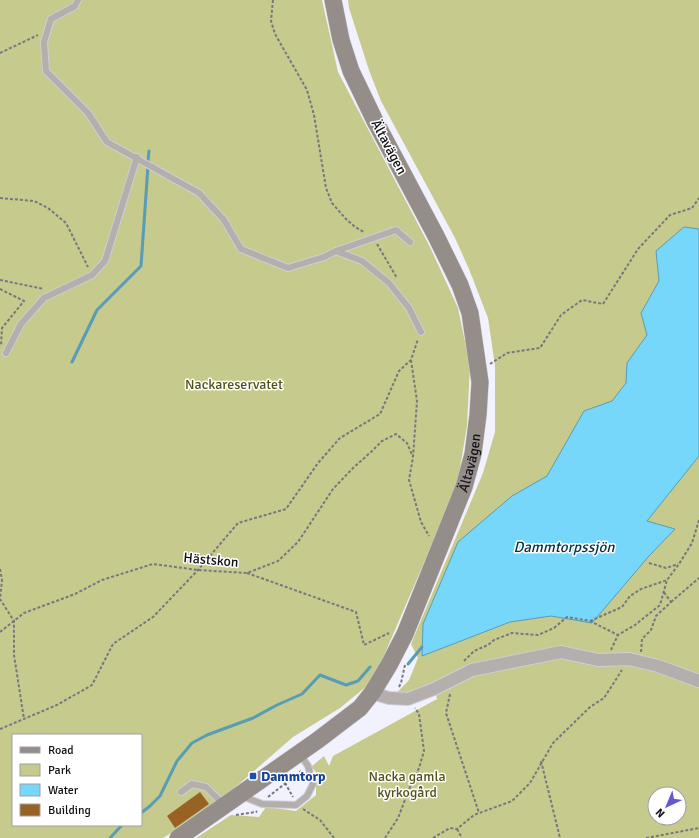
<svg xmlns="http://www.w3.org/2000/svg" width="699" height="838" font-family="Signika,sans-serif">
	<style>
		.green { fill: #c6ca8d; fill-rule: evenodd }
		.water { fill: #77d7fa; stroke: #589cb5 }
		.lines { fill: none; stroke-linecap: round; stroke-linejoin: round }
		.stream { stroke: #589cb5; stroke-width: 3 }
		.building { fill: #996225 }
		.service-casing { stroke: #cdced9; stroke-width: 8 }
		.minor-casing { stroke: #cdced9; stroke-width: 14 }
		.secondary-casing { stroke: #cdced9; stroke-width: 18 }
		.path { stroke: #77787f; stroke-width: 2; stroke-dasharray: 3 2; stroke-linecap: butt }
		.service { stroke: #b4aeac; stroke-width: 6 }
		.minor { stroke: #b4aeac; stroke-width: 12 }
		.secondary { stroke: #958d8a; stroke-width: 17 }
		.transit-dot { fill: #1a4fb4; stroke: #fff; stroke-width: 1.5 }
		.labels { text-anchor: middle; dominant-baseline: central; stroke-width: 3; stroke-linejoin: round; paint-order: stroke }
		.street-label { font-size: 14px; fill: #111115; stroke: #fff }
		.park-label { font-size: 14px; fill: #505216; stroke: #fff }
		.transit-label { font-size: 14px; font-weight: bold; fill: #164399; stroke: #fff; text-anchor: start }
		.water-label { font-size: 15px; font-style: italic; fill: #043342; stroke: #fff }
	</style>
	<rect width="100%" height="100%" fill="#f1f2fe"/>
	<g class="green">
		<path d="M0 0H322L338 72 430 247 458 308 470 366 467 426 457 486 373 681 340 708 293 737 215 805 163 838H0ZM13 735H141V825H13Z"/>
		<path d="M348 0H699V838H196L231 815 259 817 266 807 296 811 316 795V772L311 767 324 756 329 766 333 756 437 699 436 695 390 700 409 680 418 658 411 644 483 473 495 432V366L488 318 469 269 455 238 381 101 369 70 349 8ZM655 794H679V818H655Z"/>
	</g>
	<polygon class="water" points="684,227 699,229 699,456 647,521 675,529 649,556 592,623 551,616 510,622 422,656 423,624 458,542 512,496 547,476 584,411 612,401 626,383 627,363 647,335 641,313 659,281 656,251"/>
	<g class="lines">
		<g class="stream">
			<polyline points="148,161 149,151"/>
			<polyline points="72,362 97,310 141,266 148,166"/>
			<polyline points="408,664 422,647"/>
			<polyline points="141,813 150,806 160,796 177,761 192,743 207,735 253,718 277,705 302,694 320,675 346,685 358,681 370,667"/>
			<polyline points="110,838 122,825"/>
		</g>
	</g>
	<polygon class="building" points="200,792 209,804 175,828 167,816"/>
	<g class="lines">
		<g class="service-casing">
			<g id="service">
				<polyline points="78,0 75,6 51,19 44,42 46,71 88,113 107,142 199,193 224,220 241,249 288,268 324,257 336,251 396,230 410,242"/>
				<polyline points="336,251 362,261 389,283 409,308 421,332"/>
				<polyline points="6,353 21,324 44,298 92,275 105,261 137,157"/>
				<polyline points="181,792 192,784 206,787 223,804"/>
				<polyline points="242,796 262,804 296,805 307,796 313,784 308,766 300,754"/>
			</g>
		</g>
		<g class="minor-casing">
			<polyline id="minor" points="372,693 389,698 408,699 434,689 472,670 561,652 598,660 629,659 658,666 699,681"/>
		</g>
		<g class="secondary-casing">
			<g id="secondary">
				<path id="s1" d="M178 838 318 740 360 708 372 693 389 665 405 634 464 487 473 454 478 415 480 382 470 313 460 285 436 236 375 121 351 71 341 40 333 0"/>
			</g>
		</g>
		<g class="path">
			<polyline points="273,0 271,21 275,34 307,90 314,115 326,188 332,203 346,219 355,227 364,232"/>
			<polyline points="0,53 38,35"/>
			<polyline points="0,198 34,201 48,208 66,223 88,267"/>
			<polyline points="377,244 397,278"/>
			<polyline points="0,280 44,289"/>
			<polyline points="0,289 24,301 2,328 1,345"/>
			<polyline points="411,360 417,401 413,457 409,480 421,522 429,536"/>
			<polyline points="490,364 507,353 540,348 561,315 582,300 603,304 638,249 670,215 692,208 699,198"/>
			<polyline points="649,563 666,568 678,564"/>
			<polyline points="0,569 2,580 0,599 14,621 14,655 24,719"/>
			<polyline points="247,573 356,612 364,645 389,633"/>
			<polyline points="671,602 699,578"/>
			<polyline points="590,621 622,607 630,596 641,589 667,580"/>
			<polyline points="0,632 24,613 75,594 102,580 153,564 198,570 247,573 278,561 298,542 333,489 353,468 371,452 382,441 396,434 407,443 413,457"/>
			<polyline points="611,650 618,635 635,625 660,605 667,580 679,564 692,543 699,520"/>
			<polyline points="641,652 642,639 651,630 656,616 671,602 663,591"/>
			<polyline points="464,661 474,651 488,645 494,640 512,633 538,635 554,628 567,617 590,621 618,635"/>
			<polyline points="399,687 401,683 405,665"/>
			<polyline points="450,694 446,713 479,813"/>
			<polyline points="0,729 57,705 92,685 113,644 153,617 198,570 238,523 286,509 318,463 340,438 380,414 399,371 411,360 418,339"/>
			<polyline points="541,761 560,838"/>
			<polyline points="285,783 293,797"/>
			<polyline points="268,797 301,771"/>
			<polyline points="303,809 320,820 334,838"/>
			<polyline points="236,815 256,812 257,811"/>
			<polyline points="457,829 462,838"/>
			<polyline points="385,838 398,818 410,787 419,768 424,751 419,714 415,708"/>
			<polyline points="433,838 450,828 457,829 474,815 512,801 530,783 553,743 590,707 604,698 622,670"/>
			<polyline points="646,838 699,828"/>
		</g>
		<use href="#service" class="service"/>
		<use href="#minor" class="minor"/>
		<use href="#secondary" class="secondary"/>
	</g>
	<rect class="transit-dot" x="249" y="772" width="8" height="8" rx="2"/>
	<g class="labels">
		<g class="street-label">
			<text transform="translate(389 147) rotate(62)">Ältavägen</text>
			<text stroke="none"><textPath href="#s1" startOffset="494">Ältavägen</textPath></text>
			<text transform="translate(211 560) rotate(5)">Hästskon</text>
		</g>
		<g class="park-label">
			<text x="234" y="384">Nackareservatet</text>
			<text x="407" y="776">Nacka gamla<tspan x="407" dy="16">kyrkogård</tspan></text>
		</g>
		<g class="transit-label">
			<text x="261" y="776">Dammtorp</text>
		</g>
		<g class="water-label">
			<text x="564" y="547">Dammtorpssjön</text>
		</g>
	</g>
	<rect x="12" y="734" width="130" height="92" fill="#ffffff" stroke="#a0a0a1"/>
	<rect x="20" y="747" width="20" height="6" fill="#958d8a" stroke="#a0a0a1"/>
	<text x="48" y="754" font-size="12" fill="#111115">Road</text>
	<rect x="20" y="764" width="20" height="12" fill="#c6ca8d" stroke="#a0a0a1"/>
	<text x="48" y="774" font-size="12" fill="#111115">Park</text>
	<rect x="20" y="784" width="20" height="12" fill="#77d7fa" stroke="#a0a0a1"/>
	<text x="48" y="794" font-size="12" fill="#111115">Water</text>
	<rect x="20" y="804" width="20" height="12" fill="#996225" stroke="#a0a0a1"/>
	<text x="48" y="814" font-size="12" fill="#111115">Building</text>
	<g transform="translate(667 806) rotate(224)"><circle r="19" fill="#ffffff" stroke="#a0a0a1"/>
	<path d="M0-3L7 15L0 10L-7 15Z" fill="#6559d2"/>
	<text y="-6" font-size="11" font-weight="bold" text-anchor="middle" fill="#111115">N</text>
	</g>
</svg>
